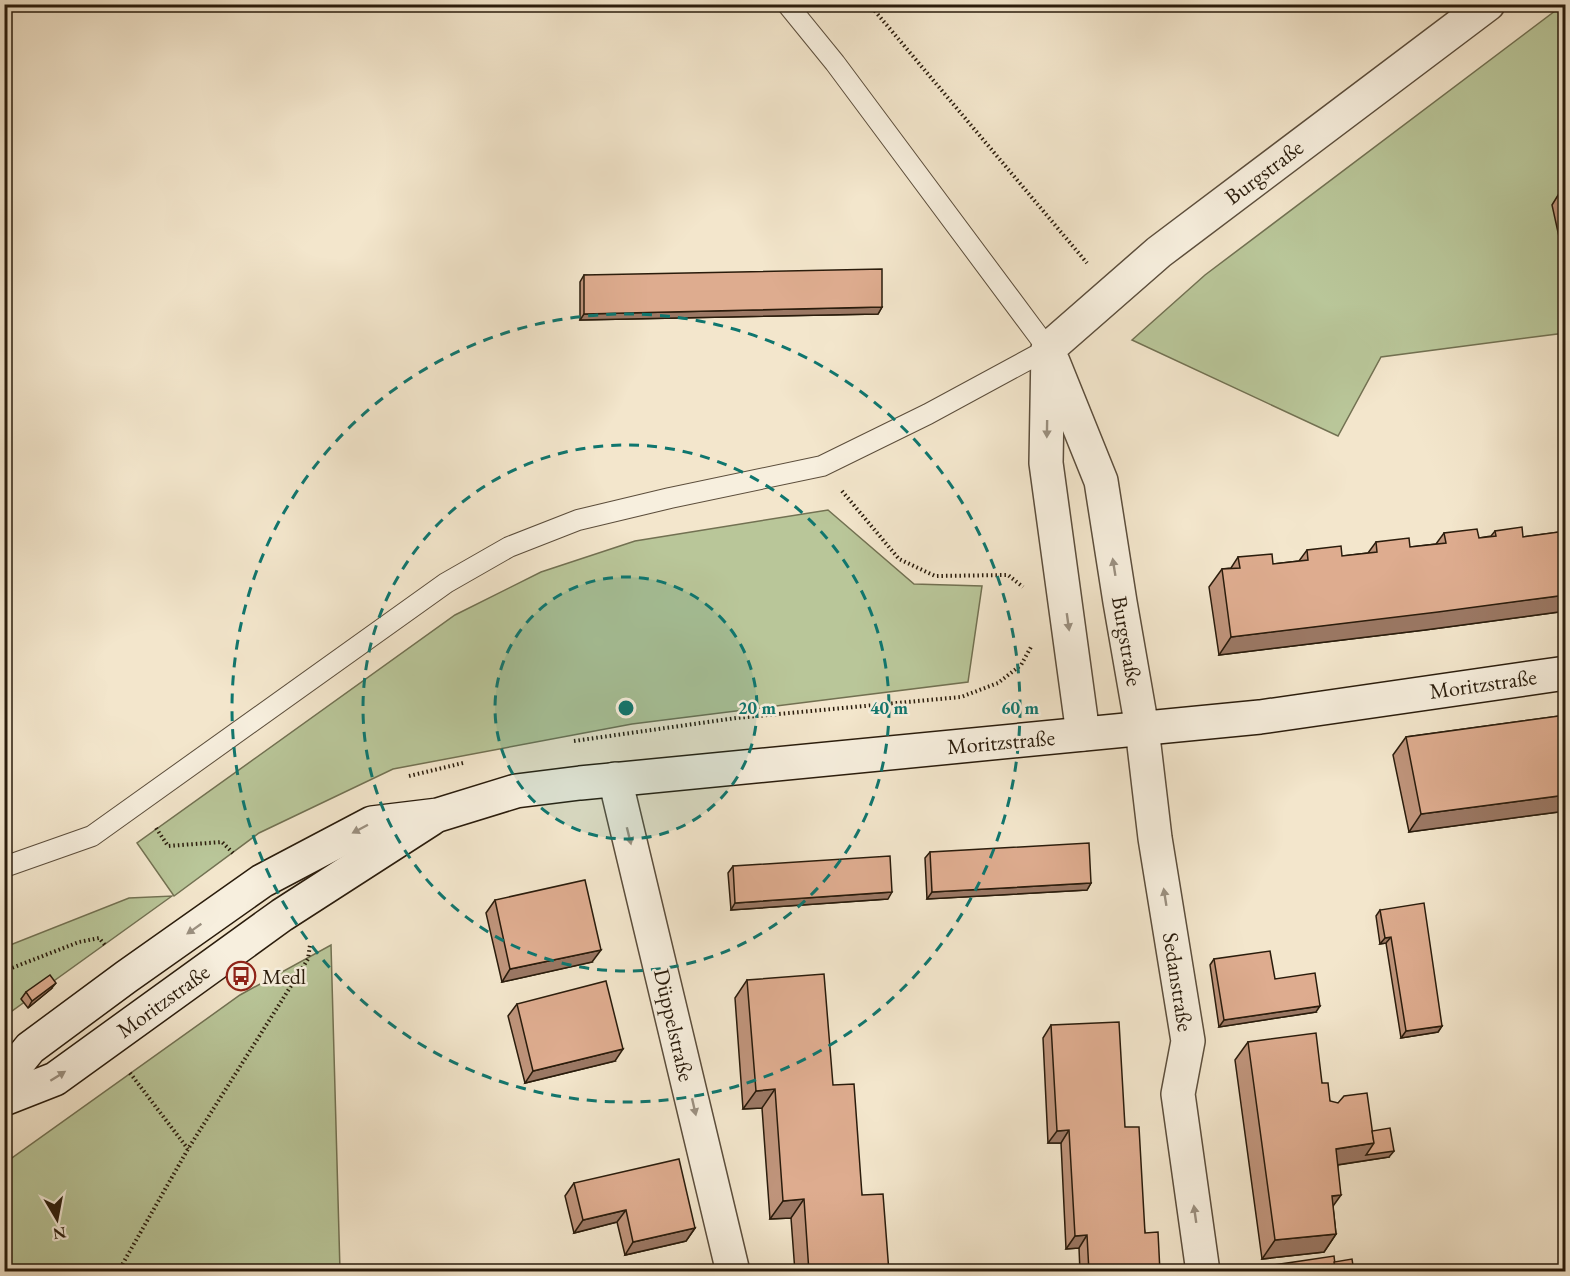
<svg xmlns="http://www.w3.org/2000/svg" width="1570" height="1276" font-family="'EB Garamond',serif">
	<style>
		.green { fill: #b9c699; stroke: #727152; stroke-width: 1.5 }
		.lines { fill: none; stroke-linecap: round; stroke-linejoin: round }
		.lane-casing { stroke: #5c4e3c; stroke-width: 22 }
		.street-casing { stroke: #5c4e3c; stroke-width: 36 }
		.secondary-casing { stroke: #2a1c0c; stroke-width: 36 }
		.path { stroke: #2a1c0c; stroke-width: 4; stroke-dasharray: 1.5 3; stroke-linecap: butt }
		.lane { stroke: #f7efde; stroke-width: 20 }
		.street { stroke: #f7efde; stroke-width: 33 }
		.secondary { stroke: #f7efde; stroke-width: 33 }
		.wall { fill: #bf947b; stroke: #2a1c0c; stroke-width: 1.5 }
		.shaded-wall { fill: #9b7864; stroke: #2a1c0c; stroke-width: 1.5 }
		.building { fill: #deac8f; stroke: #2a1c0c; stroke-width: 1.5 }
		.oneway { fill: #9b9080 }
		.ring { fill: none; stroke: #0f766e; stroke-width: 3; stroke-dasharray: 10 8 }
		.labels { text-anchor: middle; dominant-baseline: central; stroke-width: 5; stroke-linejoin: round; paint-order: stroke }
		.street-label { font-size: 22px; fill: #2a1c0c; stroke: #f7efde }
		.poi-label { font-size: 22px; fill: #2a1c0c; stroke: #f7efde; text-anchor: start }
		.centre { fill: #0f766e; stroke: #f7efde; stroke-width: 3 }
		.ring-label { font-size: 18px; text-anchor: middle; font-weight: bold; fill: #0f766e; stroke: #f7efde; stroke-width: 5; stroke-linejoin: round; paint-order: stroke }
	</style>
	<rect width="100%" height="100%" fill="#f3e6cc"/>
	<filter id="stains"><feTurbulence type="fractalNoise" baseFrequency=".00333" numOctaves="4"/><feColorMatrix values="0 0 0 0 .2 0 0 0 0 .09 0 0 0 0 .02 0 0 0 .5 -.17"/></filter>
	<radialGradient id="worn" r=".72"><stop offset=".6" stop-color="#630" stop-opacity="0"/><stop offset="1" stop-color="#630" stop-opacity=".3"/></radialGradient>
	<g class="green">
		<polygon points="1563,5 1565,5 1565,333 1381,357 1338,436 1132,340 1205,275"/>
		<polygon points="828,510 914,584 982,586 968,682 632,724 393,769 259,833 174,896 137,843 455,615 541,572 635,541"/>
		<polygon points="172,896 5,1016 5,947 129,898"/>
		<polygon points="331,945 340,1271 5,1271 5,1163 240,995"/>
	</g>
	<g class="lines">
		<g class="lane-casing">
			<polyline id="lane" points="4,867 92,836 446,583 509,547 578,520 670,498 822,466 928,414 1048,349 835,63 787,4"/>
		</g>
		<g class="street-casing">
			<g id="street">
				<polyline points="1053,362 1101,481 1120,602 1142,728 1155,838 1188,1041 1178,1094 1203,1272"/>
				<polyline points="1083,734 1046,463 1048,349 1159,252 1488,4"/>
				<polyline points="615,779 733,1272"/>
			</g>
		</g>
		<g class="secondary-casing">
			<g id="secondary">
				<polyline points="4,1080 30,1048 126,977 262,881 372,823 438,815 516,791 580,783 1260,717 1566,673"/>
				<polyline points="4,1099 55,1079 282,915 431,819"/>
			</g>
		</g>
		<g class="path">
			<polyline points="869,4 1087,263"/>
			<polyline points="842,491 899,559 935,576 1008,575 1023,587"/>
			<polyline points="574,741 736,718 961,697 998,683 1021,665 1031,647"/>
			<polyline points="409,776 463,763"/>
			<polyline points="156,828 168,846 222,842 233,853"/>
			<polyline points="4,971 79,942 99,938 105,945"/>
			<polyline points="130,1073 188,1149"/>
			<polyline points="118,1272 188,1149 308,959 310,945"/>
		</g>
		<use href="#lane" class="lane"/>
		<use href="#street" class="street"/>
		<use href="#secondary" class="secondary"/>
	</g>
	<g class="wall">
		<polygon points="1566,191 1566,255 1563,255 1552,205 1560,192"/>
		<polygon points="584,275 882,307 878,314 580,320 580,282"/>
		<polygon points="1495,531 1523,537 1566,531 1566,611 1425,630 1219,655 1209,587 1222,569 1231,568 1238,557 1273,564 1299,561 1307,550 1342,556 1368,553 1376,542 1410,547 1436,544 1444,533 1479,538 1491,536"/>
		<polygon points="1566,715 1566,811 1409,832 1393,755 1406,737"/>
		<polygon points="930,852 1091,883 1087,890 927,899 925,858"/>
		<polygon points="733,866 888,899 731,910 728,873"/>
		<polygon points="495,900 592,962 502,982 486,913"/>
		<polygon points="1380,910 1442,1026 1438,1032 1401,1038 1386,943 1380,944 1376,916"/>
		<polygon points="1214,959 1275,979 1316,1012 1219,1027 1210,965"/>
		<polygon points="747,980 833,1085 862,1195 889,1272 795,1272 791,1218 770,1219 762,1108 743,1109 735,998"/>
		<polygon points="51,989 28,1008 21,999 26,992"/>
		<polygon points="517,1004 615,1061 525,1083 508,1016"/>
		<polygon points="1051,1025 1125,1127 1145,1233 1160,1272 1080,1272 1079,1248 1066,1249 1061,1143 1048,1143 1043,1038"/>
		<polygon points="1248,1042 1322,1083 1330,1101 1372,1131 1389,1157 1338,1165 1333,1207 1336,1234 1324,1252 1262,1259 1235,1060"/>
		<polygon points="574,1183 695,1228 686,1241 625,1255 617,1222 574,1233 565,1196"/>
		<polygon points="1334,1262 1354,1272 1270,1272 1274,1265"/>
	</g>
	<g class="shaded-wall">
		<polygon points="882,307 878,314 580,320 584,314"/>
		<polygon points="1566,595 1566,611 1425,630 1219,655 1231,637"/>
		<polygon points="1566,795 1566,811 1409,832 1421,814"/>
		<polygon points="1091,883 1087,890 927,899 932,892"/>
		<polygon points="892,892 888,899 731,910 735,903"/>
		<polygon points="1391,937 1386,943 1380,944 1385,938"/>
		<polygon points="601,950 592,962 502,982 510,969"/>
		<polygon points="56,983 51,989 28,1008 32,1001"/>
		<polygon points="1320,1006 1316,1012 1219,1027 1224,1020"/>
		<polygon points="1442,1026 1438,1032 1401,1038 1406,1031"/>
		<polygon points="623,1049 615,1061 525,1083 533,1071"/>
		<polygon points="775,1089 762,1108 743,1109 756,1091"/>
		<polygon points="1069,1130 1061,1143 1048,1143 1057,1131"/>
		<polygon points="1374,1143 1394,1151 1389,1157 1323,1167 1336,1149"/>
		<polygon points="1341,1195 1328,1213 1332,1196"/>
		<polygon points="804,1199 791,1218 770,1219 783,1201"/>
		<polygon points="626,1210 617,1222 574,1233 583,1220"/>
		<polygon points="695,1228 686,1241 625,1255 633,1242"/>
		<polygon points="1336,1234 1324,1252 1262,1259 1275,1240"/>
		<polygon points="1087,1235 1079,1248 1066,1249 1075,1236"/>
	</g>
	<g class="building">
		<polygon points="1566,191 1566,215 1560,192"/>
		<polygon points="882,269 882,307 584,314 584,275"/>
		<polygon points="1522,527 1523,537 1566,531 1566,595 1438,612 1231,637 1222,569 1240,568 1238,557 1272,554 1273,564 1308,560 1307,550 1341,546 1342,556 1377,552 1376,542 1409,538 1410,547 1446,543 1444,533 1477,529 1479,538 1496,536 1495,531"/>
		<polygon points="1566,715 1566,795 1421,814 1406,737"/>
		<polygon points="1089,843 1091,883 932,892 930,852"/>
		<polygon points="890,856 892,892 735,903 733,866"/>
		<polygon points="585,880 601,950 510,969 495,900"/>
		<polygon points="1424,903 1442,1026 1406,1031 1391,937 1385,938 1380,910"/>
		<polygon points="1270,951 1275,979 1315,973 1320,1006 1224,1020 1214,959"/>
		<polygon points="824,974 833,1085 854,1084 862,1195 883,1194 889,1272 809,1272 804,1199 783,1201 775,1089 756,1091 747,980"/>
		<polygon points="50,975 56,983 32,1001 26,992"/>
		<polygon points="606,981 623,1049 533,1071 517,1004"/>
		<polygon points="1119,1022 1125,1127 1139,1127 1145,1233 1158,1232 1160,1272 1089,1272 1087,1235 1075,1236 1069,1130 1057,1131 1051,1025"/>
		<polygon points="1316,1033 1322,1083 1328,1083 1330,1101 1338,1103 1344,1096 1367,1093 1374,1143 1336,1149 1341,1195 1332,1196 1336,1234 1275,1240 1248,1042"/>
		<polygon points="1390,1128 1394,1151 1366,1155 1374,1143 1372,1131"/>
		<polygon points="679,1159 695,1228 633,1242 626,1210 583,1220 574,1183"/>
		<polygon points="1334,1256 1336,1272 1275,1272 1274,1265"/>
		<polygon points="1352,1259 1354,1272 1336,1272 1334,1262"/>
	</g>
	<defs><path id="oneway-solid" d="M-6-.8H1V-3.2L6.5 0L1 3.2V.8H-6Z" transform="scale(1.5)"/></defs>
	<g class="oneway">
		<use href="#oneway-solid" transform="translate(1047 429) rotate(91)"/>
		<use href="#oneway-solid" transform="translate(1114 567) rotate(-99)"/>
		<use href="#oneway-solid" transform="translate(1068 622) rotate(82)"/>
		<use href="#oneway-solid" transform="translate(360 829) rotate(152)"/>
		<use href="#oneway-solid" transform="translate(629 836) rotate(76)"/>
		<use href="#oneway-solid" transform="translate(1165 897) rotate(-99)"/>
		<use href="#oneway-solid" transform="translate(194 929) rotate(145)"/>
		<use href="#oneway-solid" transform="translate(58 1076) rotate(-32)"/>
		<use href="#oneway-solid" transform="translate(694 1107) rotate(77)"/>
		<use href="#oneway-solid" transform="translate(1195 1214) rotate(-98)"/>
	</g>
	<circle cx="626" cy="708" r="131" fill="#0f766e" fill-opacity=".12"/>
	<g class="ring">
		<circle cx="626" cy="708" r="131"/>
		<circle cx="626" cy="708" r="263"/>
		<circle cx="626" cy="708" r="394"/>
	</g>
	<defs>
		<g id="bus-ring" transform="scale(1.5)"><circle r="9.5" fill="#f7efde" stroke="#8f2418" stroke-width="1.5"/><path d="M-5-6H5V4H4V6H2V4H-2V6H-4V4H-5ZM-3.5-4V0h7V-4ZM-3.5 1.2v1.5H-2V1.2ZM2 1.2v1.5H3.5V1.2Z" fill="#8f2418"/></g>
	</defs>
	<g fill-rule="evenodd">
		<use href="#bus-ring" x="241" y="976"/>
	</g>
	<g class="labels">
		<g class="street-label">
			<text transform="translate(1264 172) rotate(-37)">Burgstraße</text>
			<text transform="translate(1127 641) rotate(80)">Burgstraße</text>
			<text transform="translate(1483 684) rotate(-8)">Moritzstraße</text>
			<text transform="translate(1001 742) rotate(-5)">Moritzstraße</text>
			<text transform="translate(1178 982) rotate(81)">Sedanstraße</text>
			<text transform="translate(163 1001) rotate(-36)">Moritzstraße</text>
			<text transform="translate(674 1025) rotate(77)">Düppelstraße</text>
		</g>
		<g class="poi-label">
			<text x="262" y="976">Medl</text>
		</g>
	</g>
	<circle cx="626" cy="708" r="9" class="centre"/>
	<g class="ring-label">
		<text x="757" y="714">20 m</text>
		<text x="889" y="714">40 m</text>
		<text x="1020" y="714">60 m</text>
	</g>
	<rect width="1570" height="1276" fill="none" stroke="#f3e6cc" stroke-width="24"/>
	<rect x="6" y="6" width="1558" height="1264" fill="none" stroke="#2a1c0c" stroke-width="3"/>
	<rect x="12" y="12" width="1546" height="1252" fill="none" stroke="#2a1c0c" stroke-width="1.5"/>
	<g transform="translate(57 1219) rotate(170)" stroke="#f7efde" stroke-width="4.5" paint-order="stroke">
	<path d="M0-4.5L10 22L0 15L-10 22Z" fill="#2a1c0c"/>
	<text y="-9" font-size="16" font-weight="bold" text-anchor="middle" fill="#2a1c0c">N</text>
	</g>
	<rect width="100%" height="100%" filter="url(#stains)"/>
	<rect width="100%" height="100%" fill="url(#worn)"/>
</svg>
